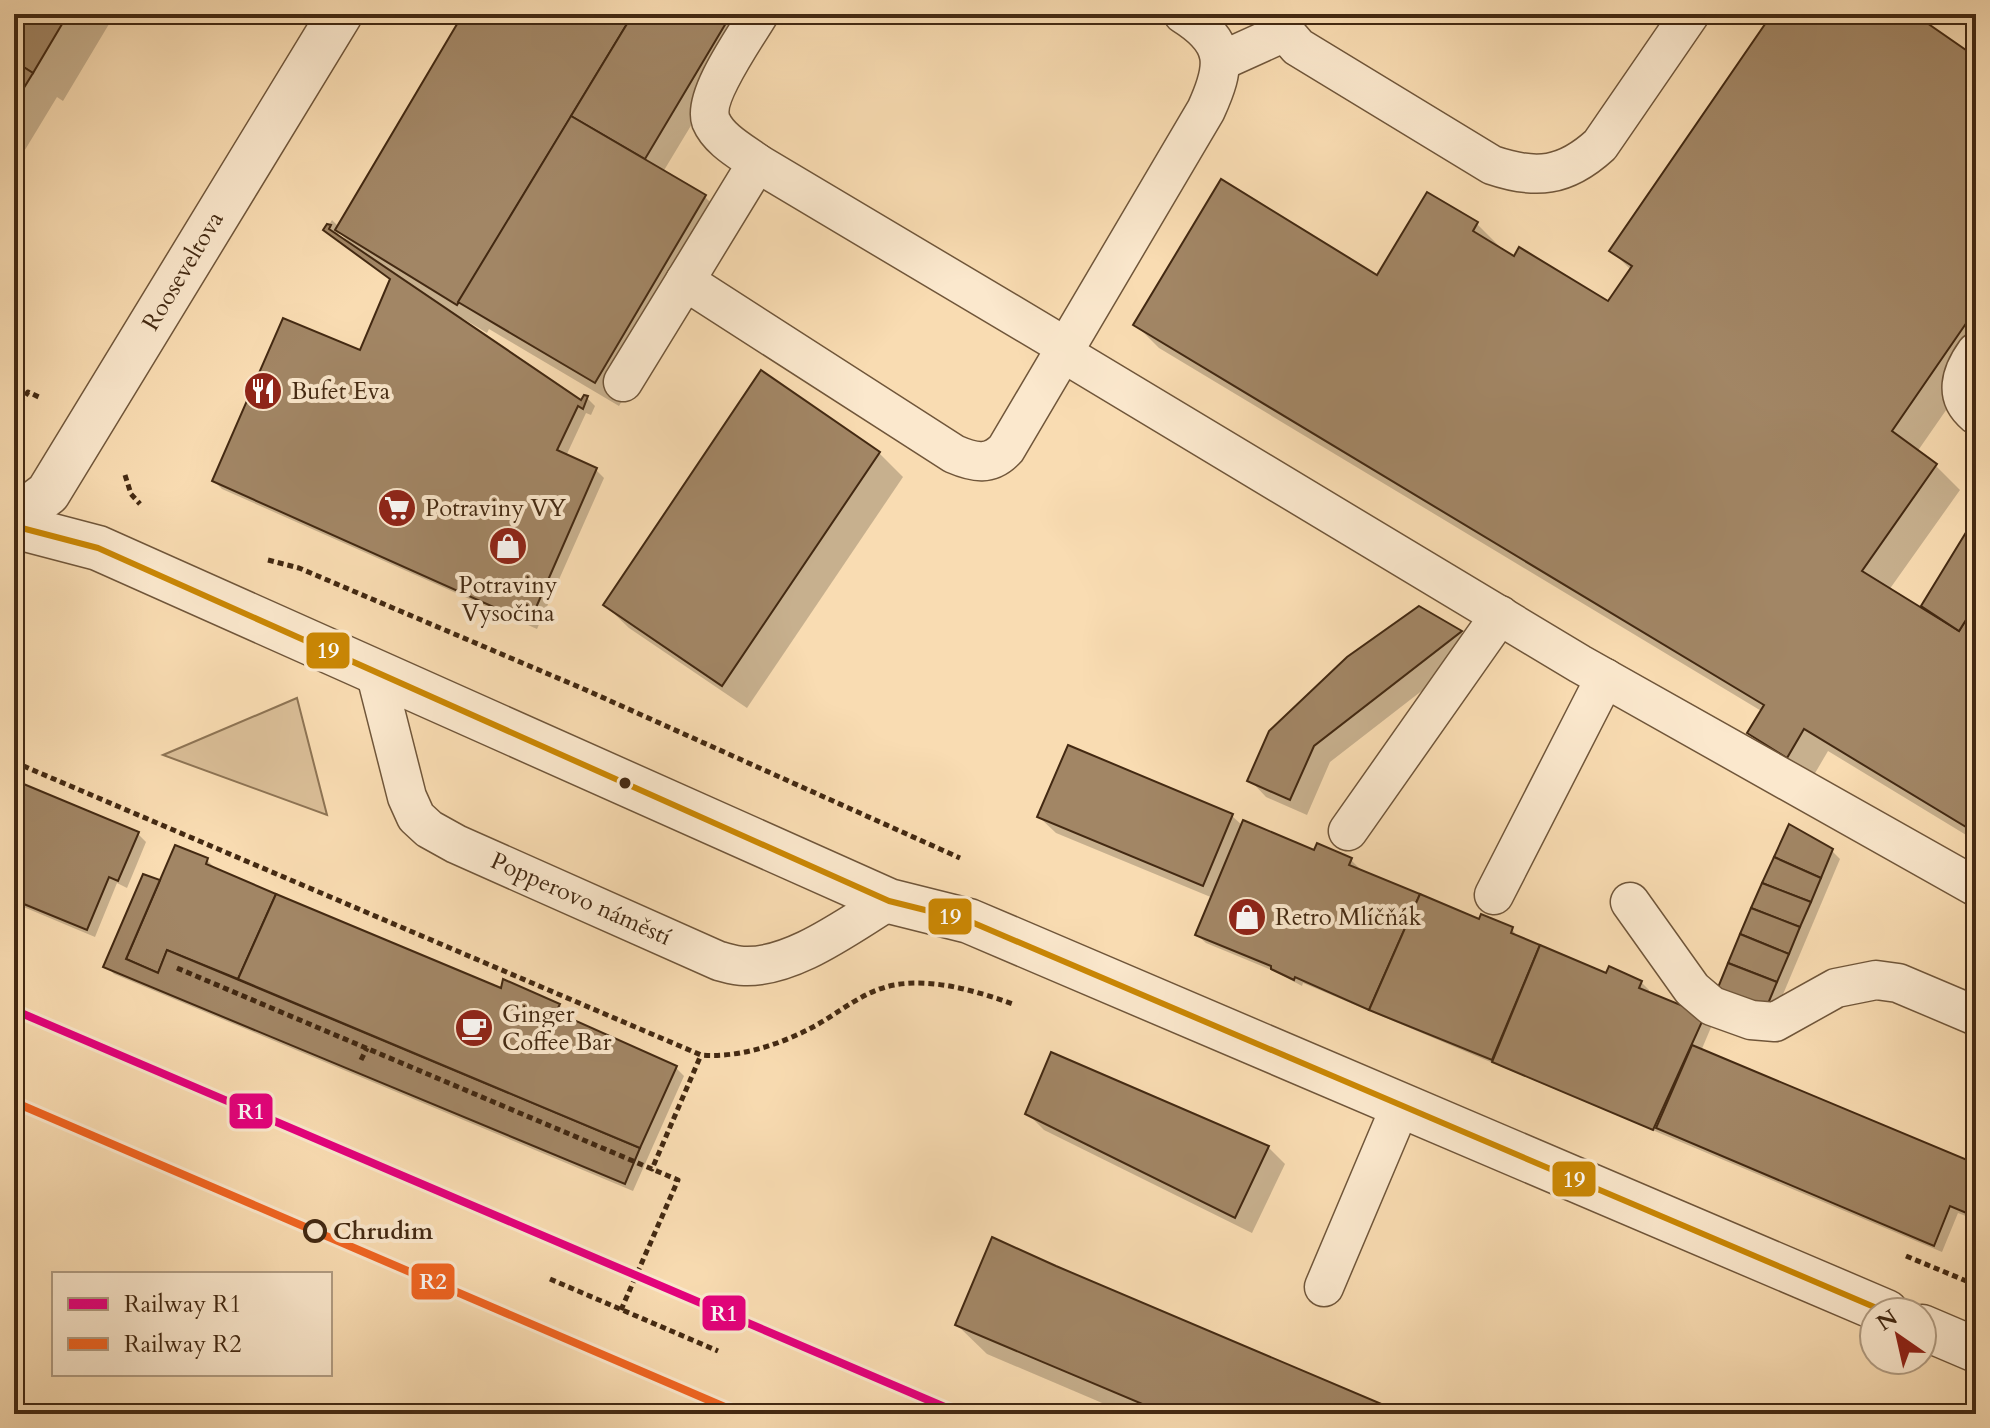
<svg xmlns="http://www.w3.org/2000/svg" width="1990" height="1428" font-family="Cardo,serif">
	<style>
		.green { fill: #dabe97; stroke: #8e7454; stroke-width: 2 }
		.shadow { fill: #0003; fill-rule: evenodd }
		.building { fill: #a28665; stroke: #432912; stroke-width: 2 }
		.lines { fill: none; stroke-linecap: round; stroke-linejoin: round }
		.service-casing { stroke: #70563a; stroke-width: 41 }
		.minor-casing { stroke: #70563a; stroke-width: 47 }
		.path { stroke: #432912; stroke-width: 5; stroke-dasharray: 6 4; stroke-linecap: butt }
		.service { stroke: #fbe8cd; stroke-width: 38 }
		.minor { stroke: #fbe8cd; stroke-width: 44 }
		.bus-1-casing { stroke: #fbe8cd; stroke-width: 12 }
		.bus-1 { stroke: #ca8704; stroke-width: 6 }
		.rail-1-casing { stroke: #fbe8cd; stroke-width: 14 }
		.rail-2-casing { stroke: #fbe8cd; stroke-width: 14 }
		.rail-1 { stroke: #e5007d; stroke-width: 8 }
		.rail-2 { stroke: #f26522; stroke-width: 8 }
		.bus-dot { fill: #432912; stroke: #fbe8cd; stroke-width: 3 }
		.stop-dot { fill: #fbe8cd; stroke: #432912; stroke-width: 4 }
		.labels { text-anchor: middle; dominant-baseline: central; stroke-width: 8; stroke-linejoin: round; paint-order: stroke }
		.street-label { font-size: 24px; fill: #432912; stroke: #fbe8cd }
		.poi-label { font-size: 24px; fill: #432912; stroke: #fbe8cd; text-anchor: start }
		.stop-label { font-size: 24px; font-weight: bold; fill: #432912; stroke: #fbe8cd; text-anchor: start }
		.line-badge { stroke: #fbe8cd; stroke-width: 3 }
		.badge-label { font-size: 22px; text-anchor: middle; font-weight: bold; fill: #fff }
	</style>
	<rect width="100%" height="100%" fill="#f9dcb2"/>
	<filter id="stains"><feTurbulence type="fractalNoise" baseFrequency=".0025" numOctaves="4"/><feColorMatrix values="0 0 0 0 .2 0 0 0 0 .09 0 0 0 0 .02 0 0 0 .5 -.17"/></filter>
	<radialGradient id="worn" r=".72"><stop offset=".6" stop-color="#630" stop-opacity="0"/><stop offset="1" stop-color="#630" stop-opacity=".3"/></radialGradient>
	<polygon class="green" points="297,698 327,815 163,755"/>
	<g class="shadow">
		<polygon points="14,14 115,14 63,101 57,97 14,168"/>
		<path d="M466 14H719L745 36 663 172 705 197 729 221 619 406 489 329 487 333 462 318 460 321 582 403 587 398 595 406 591 415 586 413 566 456 596 470 604 478 537 629 222 489 214 481 361 353 392 280 326 230 332 220 339 227ZM339 232 351 244 337 237Z"/>
		<polygon points="1774,14 1910,14 1976,60 1976,367 1917,452 1936,466 1960,490 1889,590 1932,614 1923,606 1976,519 1976,841 1828,751 1811,780 1774,757 1750,733 1763,712 1159,348 1136,325 1377,277 1476,223 1500,247 1499,249 1609,304 1632,271 1612,251"/>
		<polygon points="14,213 25,224 14,241"/>
		<polygon points="879,453 903,477 747,708 629,628 605,605"/>
		<polygon points="1420,608 1461,632 1477,648 1330,762 1307,815 1266,797 1250,780"/>
		<polygon points="14,782 138,834 146,842 127,888 117,883 95,937 14,903"/>
		<polygon points="1232,816 1243,826 1315,852 1351,860 1359,868 1357,871 1480,922 1512,929 1519,939 1607,975 1641,982 1649,990 1648,994 1712,1025 1701,1051 1968,1163 1976,1145 1976,1220 1958,1213 1942,1252 1303,983 1302,986 1276,972 1206,943 1197,935 1213,898 1056,833 1039,817"/>
		<polygon points="1832,851 1840,859 1773,1018 1719,990"/>
		<polygon points="207,860 218,871 502,991 559,1005 567,1013 565,1018 676,1068 684,1076 633,1191 114,974 106,966 158,882"/>
		<polygon points="1027,1113 1268,1147 1285,1164 1252,1233 1044,1130"/>
		<polygon points="957,1325 1401,1414 1128,1414 987,1354"/>
	</g>
	<g class="building">
		<polygon points="14,14 68,14 33,73 14,61"/>
		<polygon points="463,14 633,14 457,305 335,230"/>
		<polygon points="633,14 723,14 729,18 645,159 571,116"/>
		<polygon points="1772,14 1914,14 1976,57 1976,309 1892,431 1937,464 1862,571 1959,631 1976,604 1976,833 1804,729 1787,758 1747,733 1764,705 1133,325 1221,179 1377,275 1427,192 1478,222 1473,231 1514,256 1519,247 1608,301 1632,266 1609,251"/>
		<polygon points="14,61 33,73 14,104"/>
		<polygon points="571,116 706,195 595,383 458,302"/>
		<polygon points="327,224 331,225 329,229 581,400 584,395 588,396 583,409 578,406 557,450 597,468 531,619 527,622 212,481 283,318 360,350 390,279 323,230"/>
		<polygon points="761,370 880,452 722,686 603,605"/>
		<polygon points="1976,516 1976,604 1959,631 1921,606"/>
		<polygon points="1419,606 1462,631 1314,746 1290,800 1247,781 1269,731 1347,657"/>
		<polygon points="1068,745 1233,814 1203,886 1037,817"/>
		<polygon points="14,780 139,832 118,881 109,877 87,930 14,900"/>
		<polygon points="1243,820 1314,850 1317,843 1352,858 1349,865 1420,894 1369,1010 1295,977 1294,980 1271,969 1271,966 1195,935"/>
		<polygon points="1789,824 1833,849 1821,878 1774,857"/>
		<polygon points="175,845 208,858 206,864 276,894 238,979 167,950 158,973 126,959"/>
		<polygon points="1774,857 1821,878 1811,902 1762,883"/>
		<polygon points="143,874 160,880 126,959 158,973 167,950 640,1148 625,1184 103,967"/>
		<polygon points="1762,883 1811,902 1800,927 1751,908"/>
		<polygon points="276,894 501,988 503,979 560,1004 556,1012 677,1066 640,1148 238,979"/>
		<polygon points="1420,894 1479,919 1481,914 1513,927 1511,933 1540,945 1492,1060 1369,1010"/>
		<polygon points="1751,908 1800,927 1789,954 1740,934"/>
		<polygon points="1740,934 1789,954 1777,982 1728,963"/>
		<polygon points="1540,945 1606,973 1609,966 1642,981 1639,988 1705,1015 1653,1130 1492,1062"/>
		<polygon points="1728,963 1777,982 1765,1011 1717,990"/>
		<polygon points="1692,1045 1967,1160 1976,1140 1976,1217 1950,1206 1934,1246 1656,1128"/>
		<polygon points="1051,1052 1269,1146 1235,1218 1025,1114"/>
		<polygon points="992,1237 1056,1266 1405,1414 1166,1414 955,1325"/>
	</g>
	<g class="lines">
		<g class="service-casing">
			<g id="service">
				<path d="M1278 14 1285 32 1298 47 1492 165C1536 180 1565 177 1600 145L1690 14"/>
				<polyline points="1221,61 1285,32"/>
				<polyline points="757,163 1066,347"/>
				<path d="M685 281 757 163C742 152 719 140 711 121 702 97 746 36 759 14"/>
				<path d="M1976 352C1961 373 1953 396 1976 415"/>
				<polyline points="1063,353 1580,664 1976,887"/>
				<path d="M623 382 685 281 954 454C975 463 990 466 1006 449L1206 110C1226 66 1229 43 1183 14"/>
				<path d="M375 671 407 797 416 817 429 829 456 844 719 961C727 963 736 966 744 966 793 968 849 925 889 901"/>
				<polyline points="1348,831 1500,615"/>
				<polyline points="1494,895 1605,678"/>
				<polyline points="1630,902 1692,989 1712,1006 1751,1020 1775,1022 1836,988 1876,980 1898,983 1976,1016"/>
				<polyline points="1324,1287 1401,1105"/>
			</g>
		</g>
		<g class="minor-casing">
			<g id="minor">
				<polyline points="14,519 48,493 340,14"/>
				<polyline points="14,526 98,548 889,901 969,921 1886,1312"/>
				<polyline points="1922,1327 1976,1350"/>
			</g>
		</g>
		<g class="path">
			<polyline points="14,412 28,392 41,398"/>
			<polyline points="125,475 131,494 140,504"/>
			<polyline points="268,560 299,568 586,690 960,858"/>
			<path d="M14 762 701 1055C739 1058 779 1045 813 1027 839 1013 863 991 894 985 934 978 976 991 1013 1004"/>
			<polyline points="177,968 652,1169 701,1055"/>
			<polyline points="361,1060 367,1048"/>
			<polyline points="1906,1256 1976,1285"/>
			<polyline points="550,1279 718,1351"/>
			<polyline points="621,1310 678,1180 652,1169"/>
		</g>
		<use href="#service" class="service"/>
		<use href="#minor" class="minor"/>
		<g class="bus-1-casing">
			<polyline id="bus-1" points="14,526 98,548 889,901 969,921 1886,1312"/>
		</g>
		<use href="#bus-1" class="bus-1"/>
		<g class="rail-1-casing">
			<polyline id="rail-1" points="14,1010 961,1414"/>
		</g>
		<g class="rail-2-casing">
			<polyline id="rail-2" points="14,1102 741,1414"/>
		</g>
		<use href="#rail-1" class="rail-1"/>
		<use href="#rail-2" class="rail-2"/>
	</g>
	<defs>
		<g id="restaurant-disc" transform="scale(2)"><circle r="9.5" fill="#8f2418" stroke="#fbe8cd"/><path d="M-5-6h1v4h1v-4h1v4h1v-4h1v5L-1.5 .5V6h-2V.5L-5-1ZM5-6V6H3V1.5H1.5Q1.5-4 5-6Z" fill="#fff"/></g>
		<g id="supermarket-disc" transform="scale(2)"><circle r="9.5" fill="#8f2418" stroke="#fbe8cd"/><path d="M-6-5.5h2.5l.6 2H6L4.5 2H-2.5L-4.4-4H-6ZM-1.5 3.2a1.3 1.3 0 1 0 .1 0ZM3 3.2a1.3 1.3 0 1 0 .1 0Z" fill="#fff"/></g>
		<g id="shop-disc" transform="scale(2)"><circle r="9.5" fill="#8f2418" stroke="#fbe8cd"/><path d="M-5-2.5h2.3a2.7 3.5 0 0 1 5.4 0H5L5.5 6h-11ZM-1.5-2.5h3a1.5 2.3 0 0 0-3 0Z" fill="#fff"/></g>
		<g id="cafe-disc" transform="scale(2)"><circle r="9.5" fill="#8f2418" stroke="#fbe8cd"/><path d="M-5.5-4.5H6V0H3Q3 3.5 0 3.5H-2.5Q-5.5 3.5-5.5 0ZM3-3.2v2h1.7v-2ZM-6 4.5H4V6H-6Z" fill="#fff"/></g>
	</defs>
	<g fill-rule="evenodd">
		<use href="#restaurant-disc" x="263" y="391"/>
		<use href="#supermarket-disc" x="397" y="508"/>
		<use href="#shop-disc" x="508" y="546"/>
		<use href="#shop-disc" x="1247" y="917"/>
		<use href="#cafe-disc" x="474" y="1028"/>
	</g>
	<circle class="bus-dot" cx="625" cy="783" r="7"/>
	<circle class="stop-dot" cx="315" cy="1231" r="10"/>
	<g class="labels">
		<g class="street-label">
			<text transform="translate(183 271) rotate(-59)">Rooseveltova</text>
			<text transform="translate(581 899) rotate(24)">Popperovo náměstí</text>
		</g>
		<g class="poi-label">
			<text x="291" y="391">Bufet Eva</text>
			<text x="425" y="508">Potraviny VY</text>
			<text x="508" y="585" text-anchor="middle">Potraviny<tspan x="508" dy="28">Vysočina</tspan></text>
			<text x="1275" y="917">Retro Mlíčňák</text>
			<text x="502" y="1014">Ginger<tspan x="502" dy="28">Coffee Bar</tspan></text>
		</g>
		<g class="stop-label">
			<text x="333" y="1231">Chrudim</text>
		</g>
	</g>
	<g class="line-badge">
		<rect x="305" y="631" width="46" height="39" rx="8" fill="#ca8704"/>
		<rect x="927" y="897" width="46" height="39" rx="8" fill="#ca8704"/>
		<rect x="228" y="1092" width="46" height="38" rx="8" fill="#e5007d"/>
		<rect x="1551" y="1160" width="46" height="38" rx="8" fill="#ca8704"/>
		<rect x="410" y="1262" width="46" height="39" rx="8" fill="#f26522"/>
		<rect x="701" y="1294" width="46" height="38" rx="8" fill="#e5007d"/>
	</g>
	<g class="badge-label">
		<text x="328" y="658">19</text>
		<text x="950" y="924">19</text>
		<text x="251" y="1119">R1</text>
		<text x="1574" y="1187">19</text>
		<text x="433" y="1289">R2</text>
		<text x="724" y="1321">R1</text>
	</g>
	<rect width="1990" height="1428" fill="none" stroke="#f9dcb2" stroke-width="48"/>
	<rect x="16" y="16" width="1958" height="1396" fill="none" stroke="#432912" stroke-width="4"/>
	<rect x="24" y="24" width="1942" height="1380" fill="none" stroke="#432912" stroke-width="2"/>
	<rect x="52" y="1272" width="280" height="104" fill="#fbe8cd" stroke="#b19c82" stroke-width="2"/>
	<rect x="68" y="1298" width="40" height="12" fill="#e5007d" stroke="#b19c82" stroke-width="2"/>
	<text x="124" y="1312" font-size="24" fill="#432912">Railway R1</text>
	<rect x="68" y="1338" width="40" height="12" fill="#f26522" stroke="#b19c82" stroke-width="2"/>
	<text x="124" y="1352" font-size="24" fill="#432912">Railway R2</text>
	<g transform="translate(1898 1336) rotate(326)"><circle r="38" fill="#fbe8cd" stroke="#b19c82" stroke-width="2"/>
	<path d="M0-6L14 30L0 20L-14 30Z" fill="#8f2418"/>
	<text y="-12" font-size="22" font-weight="bold" text-anchor="middle" fill="#432912">N</text>
	</g>
	<rect width="100%" height="100%" filter="url(#stains)"/>
	<rect width="100%" height="100%" fill="url(#worn)"/>
</svg>
